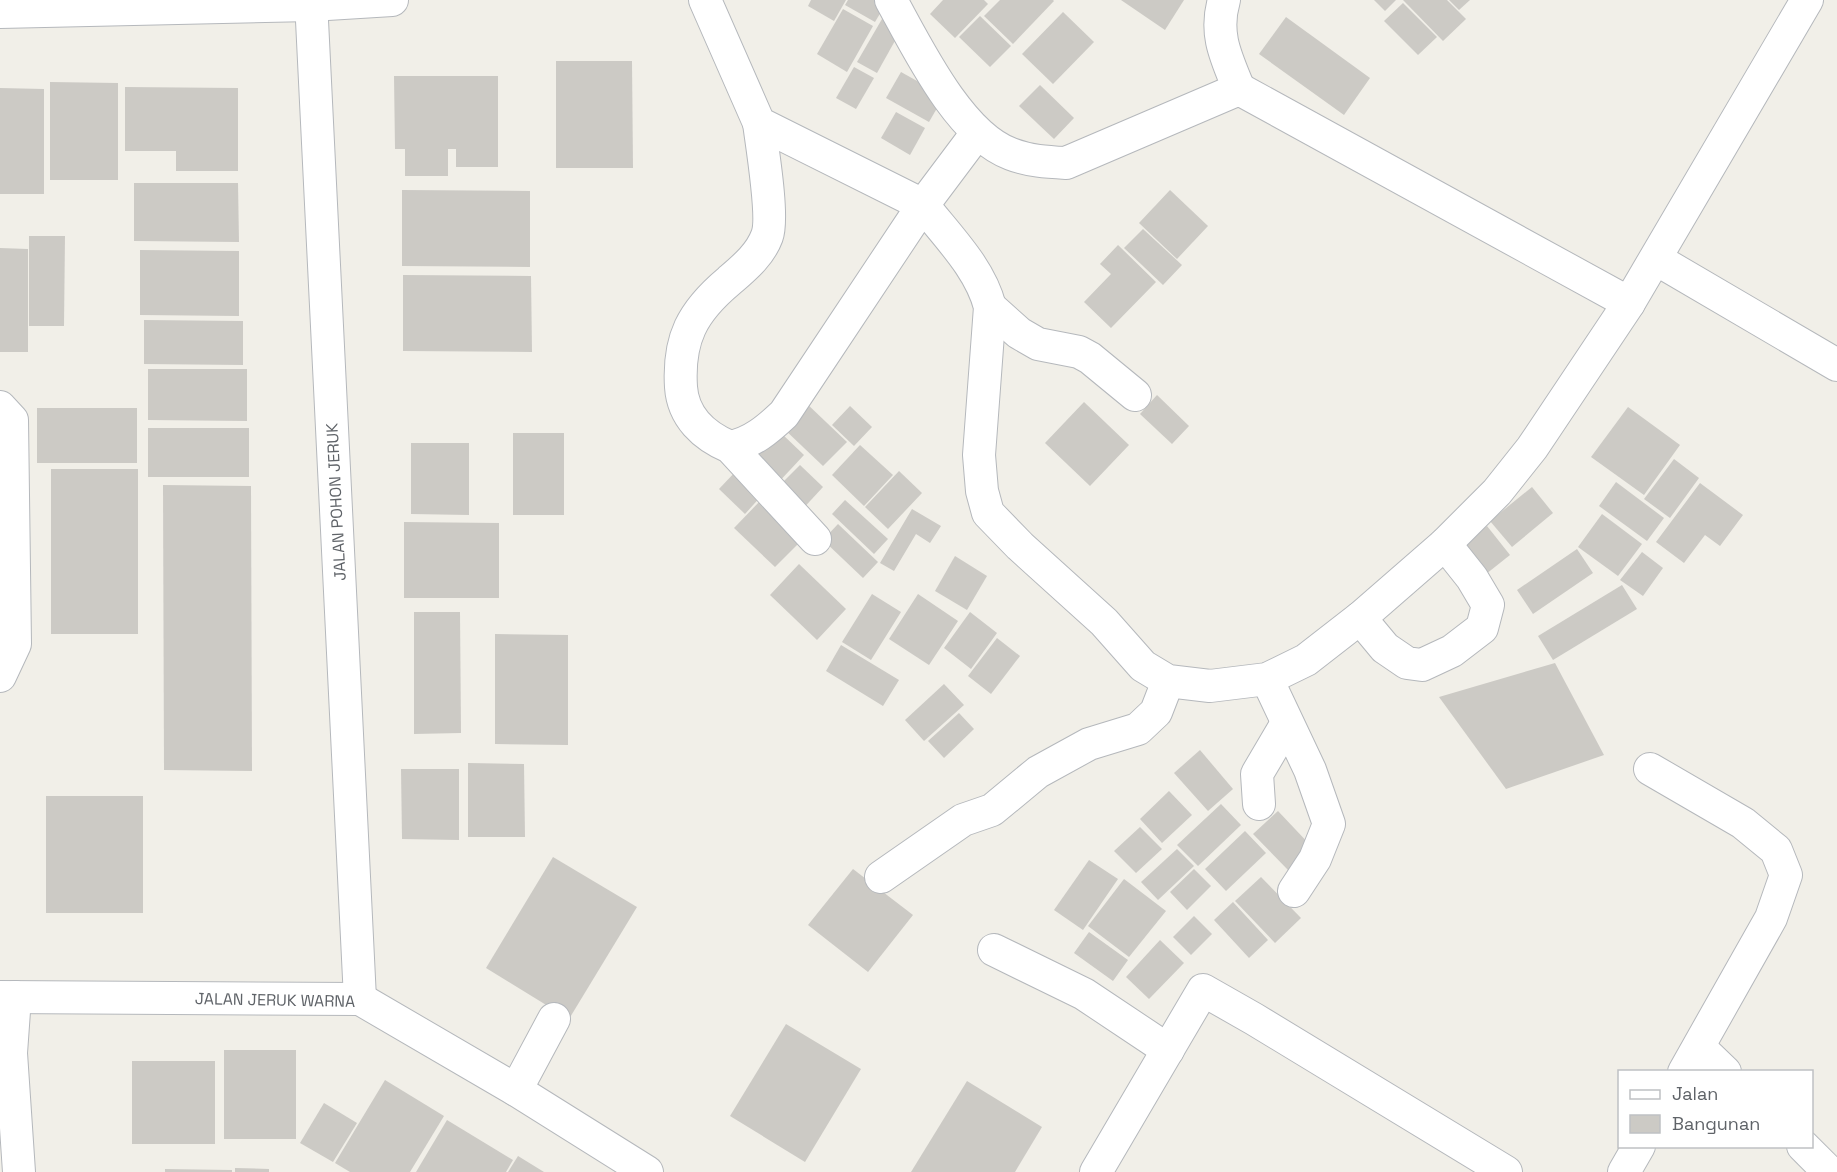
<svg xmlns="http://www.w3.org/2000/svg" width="1837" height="1172" font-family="'Space Grotesk',sans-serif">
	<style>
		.building { fill: #cccac5 }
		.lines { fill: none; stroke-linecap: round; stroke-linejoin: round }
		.minor-casing { stroke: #b5b8bc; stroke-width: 34 }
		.minor { stroke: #fff; stroke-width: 32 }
		.labels { text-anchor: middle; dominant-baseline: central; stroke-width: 5; stroke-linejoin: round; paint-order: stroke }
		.street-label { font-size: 16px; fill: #5f6368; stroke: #fff }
	</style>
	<rect width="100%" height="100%" fill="#f1efe8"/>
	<g class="building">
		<polygon points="811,0 846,0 834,21 808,6"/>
		<polygon points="848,0 888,0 875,22 845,5"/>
		<polygon points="943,0 984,0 988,4 955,38 930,14"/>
		<polygon points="1000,0 1053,0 1054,1 1013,44 984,16"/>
		<polygon points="1121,0 1184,0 1165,30"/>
		<polygon points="1374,0 1396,0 1385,11"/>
		<polygon points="1403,0 1447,0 1466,19 1443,41"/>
		<polygon points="1449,0 1470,0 1459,10"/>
		<polygon points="1403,3 1437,37 1418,55 1384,21"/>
		<polygon points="843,9 873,26 847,72 817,54"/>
		<polygon points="1063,12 1094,42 1053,84 1022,54"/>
		<polygon points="980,16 1011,46 990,67 959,37"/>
		<polygon points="1286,17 1370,78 1344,115 1259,54"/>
		<polygon points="882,19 901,30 877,73 857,62"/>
		<polygon points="556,61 632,61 633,168 556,168"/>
		<polygon points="854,67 874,78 856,109 836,98"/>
		<polygon points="901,72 944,96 929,122 886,98"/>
		<polygon points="394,76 498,76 498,167 456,167 456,149 448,149 448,176 405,176 405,149 395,149"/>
		<polygon points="50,82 118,83 118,180 50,180"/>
		<polygon points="1040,85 1074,118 1054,139 1019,106"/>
		<polygon points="125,87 238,88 238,171 176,171 176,151 125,151"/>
		<polygon points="0,88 44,89 44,194 0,194"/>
		<polygon points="896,112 925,128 910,155 881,138"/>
		<polygon points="134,183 238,183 239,242 134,241"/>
		<polygon points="402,190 530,191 530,267 402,266"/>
		<polygon points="1170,190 1208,226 1177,259 1139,223"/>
		<polygon points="1143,229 1182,265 1163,285 1124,248"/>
		<polygon points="29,236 65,236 64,326 29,326"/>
		<polygon points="1118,245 1156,282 1111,328 1084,302 1111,274 1100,264"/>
		<polygon points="0,248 28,249 28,352 0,352"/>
		<polygon points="140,250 239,251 239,316 140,315"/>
		<polygon points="403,275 531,276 532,352 403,351"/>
		<polygon points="144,320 243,321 243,365 144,364"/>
		<polygon points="148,369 247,369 247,421 148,420"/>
		<polygon points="1157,395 1189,426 1172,444 1140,414"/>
		<polygon points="805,402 847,442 823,466 782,427"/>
		<polygon points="1084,402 1129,445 1090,486 1045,443"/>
		<polygon points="850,406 872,427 854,446 832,425"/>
		<polygon points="1628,407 1680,445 1644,495 1591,457"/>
		<rect x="37" y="408" width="100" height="55"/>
		<rect x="148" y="428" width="101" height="49"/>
		<polygon points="780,432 804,455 776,485 752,461"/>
		<rect x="513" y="433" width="51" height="82"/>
		<polygon points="411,443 469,443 469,515 411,514"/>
		<polygon points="860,445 893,475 864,506 832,475"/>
		<polygon points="1674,459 1699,478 1670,518 1644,499"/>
		<polygon points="800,465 823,487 799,513 775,490"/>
		<rect x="51" y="469" width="87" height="165"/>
		<polygon points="737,470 763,494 745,514 719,489"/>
		<polygon points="899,471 922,493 888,529 865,507"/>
		<polygon points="1616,482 1664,518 1647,541 1599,506"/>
		<polygon points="1700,483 1743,515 1720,546 1705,535 1684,563 1656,542"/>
		<polygon points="163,485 251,486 252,771 164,770"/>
		<polygon points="1532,487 1553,513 1512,547 1490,521"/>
		<polygon points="761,500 803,539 775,567 734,528"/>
		<polygon points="845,500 888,539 874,554 832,514"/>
		<polygon points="912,509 941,526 930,543 916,534 894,571 880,563"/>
		<polygon points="1602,514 1642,544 1618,576 1578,547"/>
		<polygon points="404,522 499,523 499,598 404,598"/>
		<polygon points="838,524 878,562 863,578 823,540"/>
		<polygon points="1487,526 1510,555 1481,578 1458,549"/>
		<polygon points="1577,549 1593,573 1533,614 1517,590"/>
		<polygon points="1642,552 1663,568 1643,596 1620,580"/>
		<polygon points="955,556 987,576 967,610 935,591"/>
		<polygon points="799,564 846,609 817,640 770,595"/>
		<polygon points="1622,585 1637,609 1553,660 1538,636"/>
		<polygon points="872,594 901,612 871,660 842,642"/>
		<polygon points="918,594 958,621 929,665 889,639"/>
		<polygon points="414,612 460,612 461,733 414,734"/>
		<polygon points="970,612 997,633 971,669 944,648"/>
		<polygon points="495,634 568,635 568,745 495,744"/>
		<polygon points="997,638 1020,656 991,694 968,676"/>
		<polygon points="841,645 899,680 883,706 826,671"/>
		<polygon points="1555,663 1604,755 1506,789 1439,697"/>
		<polygon points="944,684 964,705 924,741 905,720"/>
		<polygon points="959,713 974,729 944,758 928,741"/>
		<polygon points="1200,750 1233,789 1208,811 1174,773"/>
		<polygon points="468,763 524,764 525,837 468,837"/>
		<polygon points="401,769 459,769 459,840 402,839"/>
		<polygon points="1169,791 1192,815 1162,843 1140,819"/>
		<rect x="46" y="796" width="97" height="117"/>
		<polygon points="1221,804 1241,825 1198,866 1177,845"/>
		<polygon points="1278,811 1312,847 1288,870 1253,834"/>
		<polygon points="1140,827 1162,849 1136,873 1114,851"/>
		<polygon points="1245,831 1266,853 1226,891 1205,869"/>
		<polygon points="1177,849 1194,866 1158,900 1141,882"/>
		<polygon points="553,857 637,907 569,1019 486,968"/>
		<polygon points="1089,860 1118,879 1083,930 1054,910"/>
		<polygon points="853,869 913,915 868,972 808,925"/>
		<polygon points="1194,869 1211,886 1187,910 1170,892"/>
		<polygon points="1261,877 1301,918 1275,943 1235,901"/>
		<polygon points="1124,879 1166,911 1129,957 1088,926"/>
		<polygon points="1233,902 1268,940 1249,958 1214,920"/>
		<polygon points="1194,916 1212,934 1191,955 1173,937"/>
		<polygon points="1089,932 1128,960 1113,981 1074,953"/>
		<polygon points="1160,940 1184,963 1149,999 1126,977"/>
		<polygon points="786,1024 861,1069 805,1162 730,1116"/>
		<rect x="224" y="1050" width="72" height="89"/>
		<rect x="132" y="1061" width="83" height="83"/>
		<polygon points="385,1080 444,1116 410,1172 350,1172 335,1163"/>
		<polygon points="967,1081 1042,1127 1015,1172 911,1172"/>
		<polygon points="324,1103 357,1123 333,1162 300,1143"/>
		<polygon points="447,1120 513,1160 506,1172 416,1172"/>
		<polygon points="518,1156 544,1172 508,1172"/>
		<polygon points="235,1168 269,1169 269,1172 235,1172"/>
		<polygon points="165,1169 232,1170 232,1172 165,1172"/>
	</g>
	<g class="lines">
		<g class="minor-casing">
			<g id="minor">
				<polyline points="311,0 360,999"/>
				<path d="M705 0 759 123 923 205 784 414C768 429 752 443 730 447"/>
				<path d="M891 0C917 47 959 135 1011 154 1029 161 1047 162 1066 163L1239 89 1629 303"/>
				<path d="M1224 0C1214 34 1226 57 1239 89"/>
				<polyline points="0,12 311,5 392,0"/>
				<path d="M759 123C762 146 774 218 767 236 760 255 744 268 729 281 692 312 678 339 681 387 683 417 704 436 730 447L815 539"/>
				<path d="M977 133 923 205C948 237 980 268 990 307L979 455 982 491 988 513 1020 546 1104 622 1143 666 1168 681 1210 686 1267 679 1306 660 1360 618 1445 544 1497 492 1532 448 1629 303 1807 0"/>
				<polyline points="1656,259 1837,365"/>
				<polyline points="990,307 1019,333 1038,344 1079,352 1090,358 1135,395"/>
				<polyline points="0,407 12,420 15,644 0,676"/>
				<polyline points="1360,618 1385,648 1407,663 1422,665 1452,651 1482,628 1488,605 1472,578 1445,544"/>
				<polyline points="1267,679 1310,770 1329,824 1315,859 1294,891"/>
				<polyline points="1650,769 1743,823 1776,850 1786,875 1771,918 1684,1072"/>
				<polyline points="1259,804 1257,774 1287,723"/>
				<polyline points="881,877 963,820 992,810 1038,772 1089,744 1138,729 1156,712 1168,681"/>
				<polyline points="994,950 1084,994 1168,1050"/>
				<polyline points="0,997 360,999 516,1090 647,1172"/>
				<polyline points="15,997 11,1053 19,1172"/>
				<polyline points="1699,1047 1725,1072"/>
				<polyline points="516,1090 554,1019"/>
				<polyline points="1803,1146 1829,1172"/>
				<polyline points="1096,1172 1203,990 1254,1019 1506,1172"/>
				<polyline points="1624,1172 1639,1146"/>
			</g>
		</g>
		<use href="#minor" class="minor"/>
	</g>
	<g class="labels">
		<g class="street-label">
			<text transform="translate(336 502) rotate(-93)">JALAN POHON JERUK</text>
			<text transform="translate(275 1000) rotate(1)">JALAN JERUK WARNA</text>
		</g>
	</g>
	<rect x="1618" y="1070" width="195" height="78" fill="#ffffff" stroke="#bfc1c3" stroke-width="1.5"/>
	<rect x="1630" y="1090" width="30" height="9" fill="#ffffff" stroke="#bfc1c3" stroke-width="1.5"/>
	<text x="1672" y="1100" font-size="18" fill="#5f6368">Jalan</text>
	<rect x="1630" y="1115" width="30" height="18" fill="#cccac5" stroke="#bfc1c3" stroke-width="1.5"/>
	<text x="1672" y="1130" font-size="18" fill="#5f6368">Bangunan</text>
</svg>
